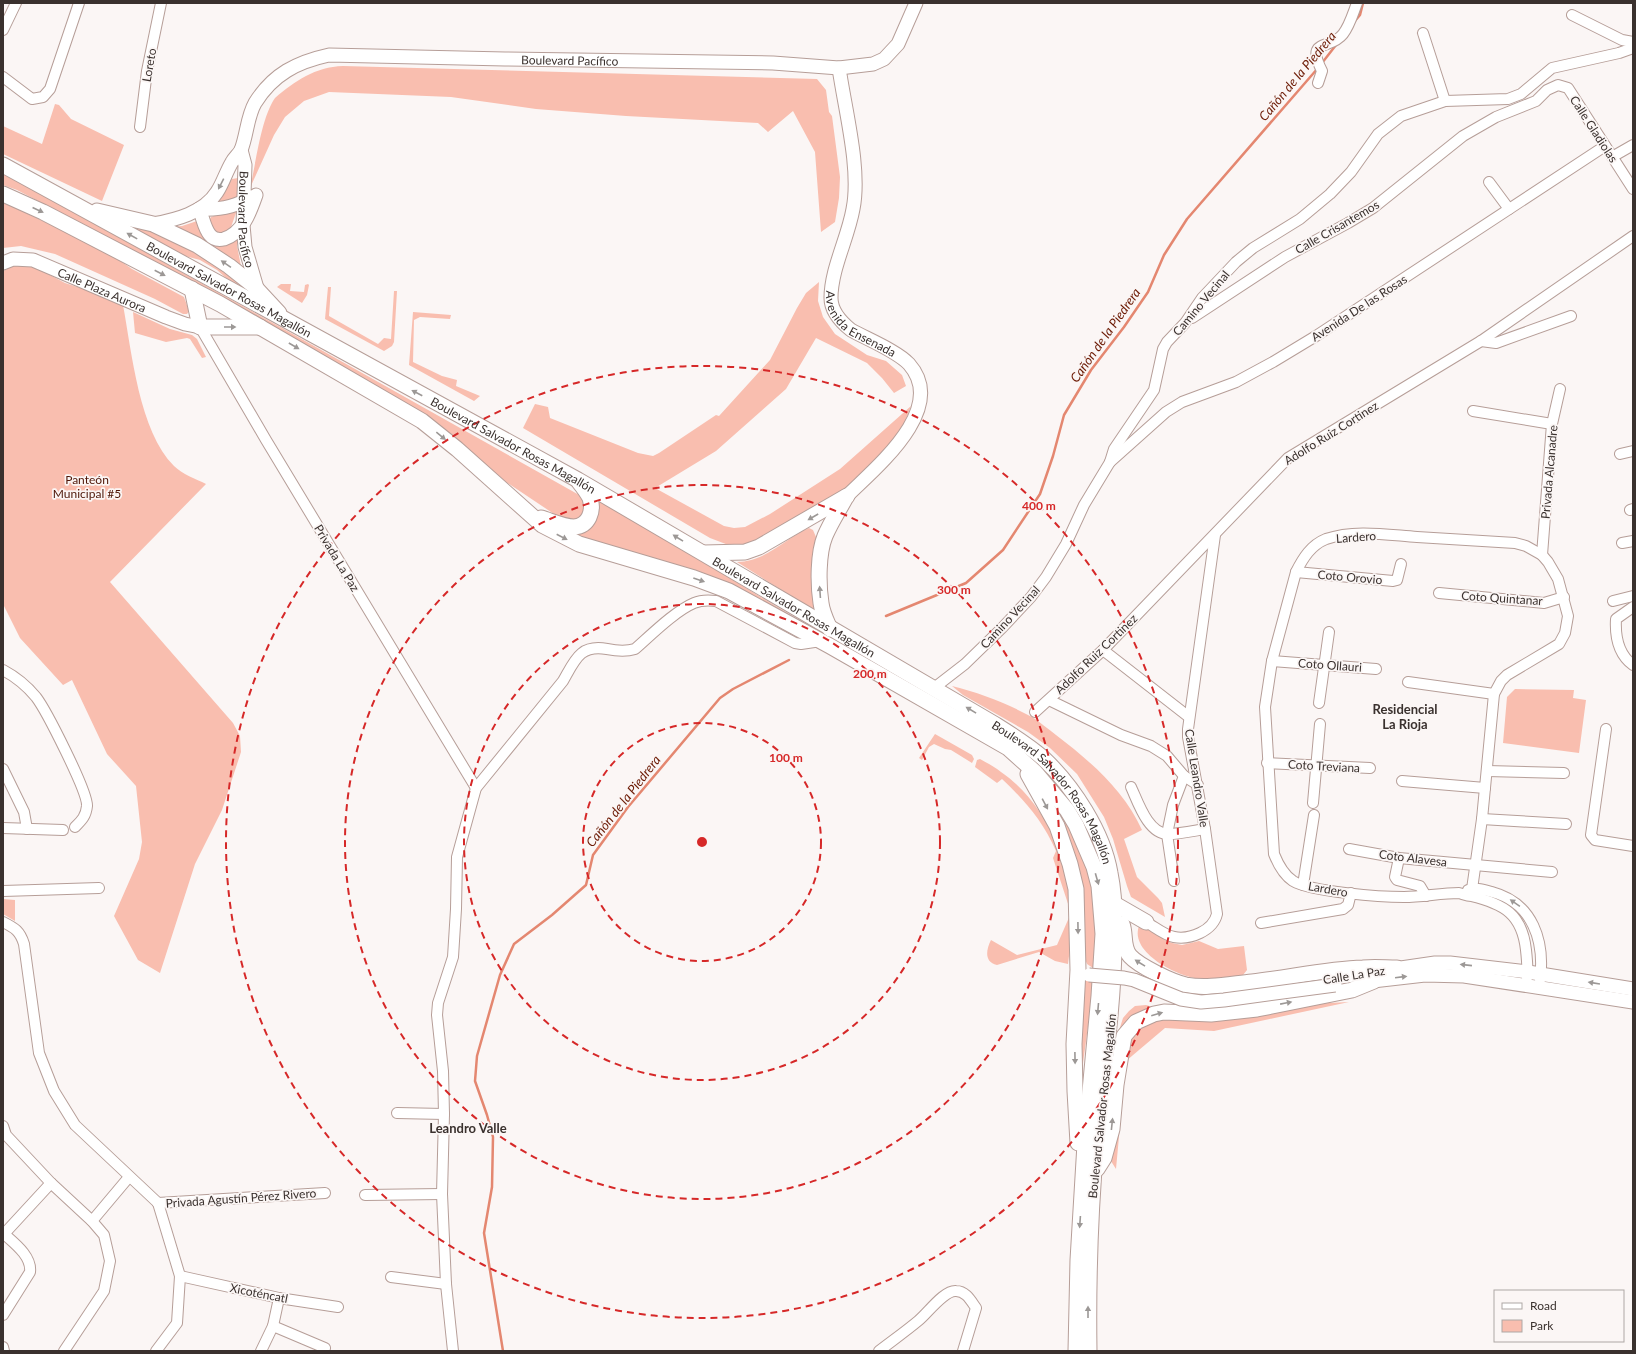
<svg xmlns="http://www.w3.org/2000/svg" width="1636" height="1354" font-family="Lato,sans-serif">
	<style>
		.green { fill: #f9beaf }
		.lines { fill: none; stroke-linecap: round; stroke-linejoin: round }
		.stream { stroke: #e48770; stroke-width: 2.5 }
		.minor-casing { stroke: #b69e98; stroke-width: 12 }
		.major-casing { stroke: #b69e98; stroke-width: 15 }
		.highway-casing { stroke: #b69e98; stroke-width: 17 }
		.minor { stroke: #fff; stroke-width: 10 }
		.major { stroke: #fff; stroke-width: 13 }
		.highway { stroke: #fff; stroke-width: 15 }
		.major-bridge-casing { stroke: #b69e98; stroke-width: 15; stroke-linecap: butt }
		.major-bridge { stroke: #fff; stroke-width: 13 }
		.oneway { fill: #9c9896 }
		.ring { fill: none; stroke: #d62828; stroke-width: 2; stroke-dasharray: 7 5 }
		.labels { text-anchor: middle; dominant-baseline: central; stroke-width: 3.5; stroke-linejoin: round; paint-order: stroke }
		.street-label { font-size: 12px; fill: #3a312e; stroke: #fbf6f5 }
		.park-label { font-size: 12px; fill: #4f1607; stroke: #fbf6f5 }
		.water-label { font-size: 13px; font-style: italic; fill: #6c1a04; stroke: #fbf6f5 }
		.neighbourhood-label { font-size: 13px; font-weight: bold; fill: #3a312e; stroke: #fbf6f5 }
		.centre { fill: #d62828; stroke: #fbf6f5; stroke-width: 2 }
		.ring-label { font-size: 12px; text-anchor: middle; font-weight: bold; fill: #d62828; stroke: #fbf6f5; stroke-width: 3.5; stroke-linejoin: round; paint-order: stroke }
	</style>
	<rect width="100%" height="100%" fill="#fbf6f5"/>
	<g class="green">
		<path d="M343 66 817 79 826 90 829 112 832 116 840 177 839 198 835 222 821 232 815 152 793 111 768 132 758 123 626 116 536 109 451 97 329 92 304 101 285 117 274 135 250 188C256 163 261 118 275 98 295 81 315 67 343 66Z"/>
		<polygon points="55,104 59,105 71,119 124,145 102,201 3,154 3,126 42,144"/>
		<polygon points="3,173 291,333 581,496 585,504 585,511 582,517 576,521 563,520 506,482 428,417 124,246 17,190 3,185"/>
		<path d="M238 178C240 181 240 183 240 187 240 202 228 201 216 206L232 179Z"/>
		<polygon points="3,203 18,209 109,253 132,269 184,297 189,311 187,314 183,314 155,299 55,254 21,246 3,248"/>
		<polygon points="234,208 237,210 230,230 219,234 214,232 209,221 211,217"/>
		<polygon points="118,219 158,231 221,265 263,301 234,285 217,270 200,260 174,253"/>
		<polygon points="200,220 208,239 239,236 237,246 241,266 168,227 182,226"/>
		<path d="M16 265 35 267 65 283 96 293 123 305C132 353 139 431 174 466 182 474 196 479 206 484L110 582 233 723 240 736 241 752 222 810 195 864 160 973 138 960 114 916 139 859 142 842 136 786 107 754 72 680 63 685 20 638 3 604V271Z"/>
		<polygon points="819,282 818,301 823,317 835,334 867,355 886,361 902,375 906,386 894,393 882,378 867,363 816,338 786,389 716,451 655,488 724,526 734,528 745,527 770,514 840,469 911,406 906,420 896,437 850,486 751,546 731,546 710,538 523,428 535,404 548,407 550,418 638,453 653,456 659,453 716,415 719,416 770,360 797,308 806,293"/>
		<polygon points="281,284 291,284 290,291 304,292 305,285 308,284 309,285 307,295 302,303 277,287"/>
		<polygon points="328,287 331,287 329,316 378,344 384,338 391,339 394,291 397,291 394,342 392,346 384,351 325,319"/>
		<polygon points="133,312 170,329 192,335 197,339 206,357 202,358 190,339 187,338 166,342 135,333"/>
		<polygon points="413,312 451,315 450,319 420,317 414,320 413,362 442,376 457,380 456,386 480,396 474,401 409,365"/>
		<path d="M596 497C674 542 749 592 827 636L829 638 585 540 559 527 597 513 599 505Z"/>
		<path d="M809 528 813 530 816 537 815 610H813L737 562C766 562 785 538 809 528Z"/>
		<path d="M952 686C980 693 1006 703 1032 717 1040 722 1048 729 1056 735 1090 761 1124 790 1142 830L1124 839 1137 877 1158 898 1162 903 1165 917 1131 897 1127 886 1113 839 1104 817 1077 774 1050 748 1028 732 963 695Z"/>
		<polygon points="1515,689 1574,690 1573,698 1586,700 1579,753 1503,743 1507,697"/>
		<polygon points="935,734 972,755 974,759 972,763 951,750 945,749 934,744 929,747 922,760 919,758"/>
		<path d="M980 759C987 763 995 767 1001 772 1046 803 1069 860 1073 912 1074 929 1070 948 1068 964L1055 961 1039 952 997 965C984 962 986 950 991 940L1017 955 1057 945 1071 913 1053 858 1056 851C1042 820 1026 802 1002 779L997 783 975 767 977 760Z"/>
		<polygon points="1062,810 1082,848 1098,912 1095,964 1093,968 1087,964 1083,954 1084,906 1071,845 1059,811"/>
		<polygon points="3,899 15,900 15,921 3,914"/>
		<path d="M1143 925 1165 940 1172 943 1182 945 1199 941 1218 949 1244 946 1247 970 1243 975C1229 977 1214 980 1200 979 1179 977 1129 953 1139 926Z"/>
		<polygon points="1092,978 1093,990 1080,1085 1083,982"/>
		<polygon points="1349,1002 1214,1031 1165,1028 1126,1061 1116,1169 1109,1158 1115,1043 1123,1018 1129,1011 1135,1006 1146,1005 1196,1019 1287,1005"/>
	</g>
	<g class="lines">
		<g class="stream">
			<polyline points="1354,22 1360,15 1363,3"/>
			<polyline points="1322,63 1336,45"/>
			<polyline points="886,616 966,583 1003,550 1040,494 1053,456 1064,415 1091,370 1124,327 1148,292 1164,255 1187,219 1318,68"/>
			<polyline points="503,1351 484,1233 492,1187 493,1137 487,1115 475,1081 477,1056 500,975 514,944 552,915 586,885 593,855 628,807 720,698 733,689 789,660"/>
		</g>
		<g class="minor-casing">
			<g id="minor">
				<polyline points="1572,15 1622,40 1633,42"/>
				<polyline points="3,30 16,3"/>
				<polyline points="1423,33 1445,101"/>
				<polyline points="3,77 32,99 43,97 50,89 79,3"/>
				<path d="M1318 83 1322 71C1305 37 1330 51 1343 34 1350 25 1353 13 1357 3"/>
				<polyline points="140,127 147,71 161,3"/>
				<polyline points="1612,157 1633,145"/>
				<polyline points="1489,182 1509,209"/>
				<polyline points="1192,318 1285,257 1348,223 1373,208 1463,136 1496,117 1536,101 1547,90 1558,85 1568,88 1633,189"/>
				<polyline points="200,327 266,440 476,788"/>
				<polyline points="1481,341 1496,343 1571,316"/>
				<polyline points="1473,411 1552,424"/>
				<polyline points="1620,454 1633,451"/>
				<polyline points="1110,462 1166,412 1182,402 1236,382 1273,362 1316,336 1605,146"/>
				<polyline points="1630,510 1633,509"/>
				<polyline points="1622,543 1633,541"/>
				<polyline points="1542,555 1552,424 1560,389"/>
				<polyline points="1296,572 1393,581 1397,580 1401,564"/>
				<polyline points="1439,593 1544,603 1564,597"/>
				<polyline points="1613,601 1633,596"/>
				<path d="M1633 607 1616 619C1615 636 1618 654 1633 665"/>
				<polyline points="1103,650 1189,717"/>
				<polyline points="1272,661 1376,669"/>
				<path d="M3 670C16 677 27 686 36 697 46 710 88 792 87 806 86 816 82 820 75 827"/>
				<polyline points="1408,682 1494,694"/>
				<polyline points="934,688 965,664 1002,628 1031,597 1046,577 1066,544 1084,505 1110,462 1114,449 1154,390 1163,349 1167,342 1185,323 1202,298 1236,262 1253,248 1300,219 1330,194 1351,172 1378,134 1401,116 1445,101 1508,99 1521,94 1552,68 1619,53 1633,48"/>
				<polyline points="1049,700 1121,735 1151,746 1167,756 1184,776 1198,785"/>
				<polyline points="1319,703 1329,632"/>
				<polyline points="1035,712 1103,650 1288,458 1481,341 1633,236"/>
				<polyline points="1606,729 1591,835 1595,840 1633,846"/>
				<polyline points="1267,763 1370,768"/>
				<polyline points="3,769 24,812 27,829"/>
				<polyline points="1487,771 1564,773"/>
				<polyline points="1402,781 1485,788"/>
				<path d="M1131 787C1138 802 1148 834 1168 834 1180 834 1193 831 1205 829"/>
				<polyline points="1313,803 1320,724"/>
				<polyline points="1482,819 1566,824"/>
				<polyline points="3,828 63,830"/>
				<polyline points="1349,849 1399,858 1552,872"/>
				<polyline points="1399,858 1395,877 1397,880 1420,886 1426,896"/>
				<polyline points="1174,881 1167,834 1173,805 1184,776"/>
				<polyline points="1303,885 1314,815"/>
				<path d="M1468 890C1475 887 1484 890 1492 892 1533 903 1545 941 1540 980"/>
				<polyline points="3,891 99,888"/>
				<path d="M1471 896 1482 819 1494 694 1501 681 1507 675 1559 644 1565 633 1568 616 1558 579 1548 562 1542 555 1526 546 1515 543C1482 541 1450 539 1417 537 1388 535 1355 529 1326 539 1311 545 1303 558 1296 572L1272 661 1265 707 1274 854C1278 864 1284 875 1293 881 1311 892 1382 897 1404 897 1422 897 1441 893 1459 893 1463 894 1467 896 1471 896 1504 904 1522 914 1526 950 1527 959 1528 969 1527 978"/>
				<path d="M3 922C15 928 20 931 24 944L39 1053 54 1091 75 1125 158 1203"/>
				<path d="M1146 922C1155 927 1164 935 1174 937 1190 940 1213 931 1217 914L1205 829 1188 737V729L1215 535"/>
				<polyline points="1261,923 1343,909 1348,905 1351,893"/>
				<polyline points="397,1113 444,1114"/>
				<polyline points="3,1126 6,1135 51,1183 92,1221 104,1235 110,1261 104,1291 64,1351"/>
				<polyline points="365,1195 442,1194"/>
				<polyline points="158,1203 325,1193"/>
				<polyline points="92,1221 129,1177"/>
				<path d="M3 1233C14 1243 32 1256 30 1272L3 1315"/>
				<polyline points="4,1234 51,1183"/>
				<polyline points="180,1276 279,1298 338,1307"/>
				<polyline points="391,1277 446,1284"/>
				<polyline points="273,1326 325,1348"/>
				<polyline points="3,1347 4,1351"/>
				<polyline points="156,1351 177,1323 180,1276 158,1203"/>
				<polyline points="261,1351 273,1326 279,1298"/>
				<path d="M453 1351 446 1284 442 1194 444 1114 443 1071 437 1015 438 1003 453 957 456 909 457 857 476 788 563 681C575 660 580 644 607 649 617 651 625 652 635 649 651 635 675 611 694 603 701 600 708 600 716 601L795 643 801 644 821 641"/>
				<path d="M879 1351C892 1341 906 1331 918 1321 928 1313 944 1290 956 1291 966 1291 971 1301 976 1308L963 1351"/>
			</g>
		</g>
		<g class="major-casing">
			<g id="major">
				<path id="s1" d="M839 68C845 110 861 169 853 209 848 238 831 269 831 298 831 311 841 322 851 330 867 339 897 351 909 364 949 409 875 468 847 496"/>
				<path id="s2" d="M241 150 245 165 243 225 245 247 257 288"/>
				<path d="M199 209C203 217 204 228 210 235 214 240 219 240 224 239 243 233 250 212 256 195"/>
				<path d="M199 209C217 210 235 208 250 197"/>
				<path id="s3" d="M153 224C175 220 204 213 217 192 223 183 226 172 232 162 234 158 239 154 241 150 247 135 247 117 255 103 273 74 297 62 329 55L505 59 773 63 839 68 873 64 884 59 898 44 916 3"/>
				<path id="s4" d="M3 263 13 259 33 260 166 317 185 324 200 327"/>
				<polyline points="1387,970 1435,963 1450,963 1528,972 1633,989"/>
				<polyline points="1333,978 1360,974"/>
				<polyline points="1364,982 1425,975 1464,976 1633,1002"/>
			</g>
		</g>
		<g class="highway-casing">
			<g id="highway">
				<path id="s5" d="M3 165 578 480 996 725C1012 735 1029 746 1043 758 1073 786 1103 832 1110 873 1115 897 1115 923 1114 947 1113 1014 1102 1079 1096 1145 1090 1214 1088 1283 1089 1351"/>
				<polyline points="3,194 43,212 220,304 422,421 457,449 542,525 579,544 694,578 729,591 830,646 1008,748 1035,772 1067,810 1076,825 1094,867 1099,886 1103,934 1099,996 1085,1144 1078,1260 1076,1351"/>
				<polyline points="97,211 153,224 197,245 229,266 253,285 279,313"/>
				<polyline points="192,289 200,327 260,327"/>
				<path d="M541 518C551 521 564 527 574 527 589 526 594 511 590 498 587 492 583 487 579 482"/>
				<polyline points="704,553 745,552 759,547 847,496"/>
				<path d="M830 629C826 620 822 612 821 603 818 584 818 553 825 536 831 522 839 510 846 497"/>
				<polyline points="1028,774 1057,826 1070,864 1076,889 1078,970 1074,1044 1075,1091 1078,1143"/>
				<polyline points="1113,903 1146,922"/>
				<path d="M1122 924C1126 934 1122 947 1130 956 1139 966 1172 982 1186 985 1207 989 1231 984 1252 982 1289 978 1326 969 1363 968 1374 967 1386 968 1397 968"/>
				<polyline points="1097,1169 1104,1158 1112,1129 1116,1085 1124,1036 1136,1022 1154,1014 1164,1012 1211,1014 1257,1009 1352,990 1374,981"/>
			</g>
		</g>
		<use href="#minor" class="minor"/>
		<use href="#major" class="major"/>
		<use href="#highway" class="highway"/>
		<g class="major-bridge-casing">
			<polyline id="major-bridge" points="1089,975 1124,978 1134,980 1181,999 1201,1002 1224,1000 1335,985"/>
		</g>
		<use href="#major-bridge" class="major-bridge"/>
	</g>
	<defs><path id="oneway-solid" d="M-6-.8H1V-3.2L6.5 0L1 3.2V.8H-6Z"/></defs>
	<g class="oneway">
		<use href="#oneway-solid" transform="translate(221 184) rotate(117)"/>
		<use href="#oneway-solid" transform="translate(38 210) rotate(25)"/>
		<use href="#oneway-solid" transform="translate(132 236) rotate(-151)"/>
		<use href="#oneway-solid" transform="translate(226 264) rotate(-146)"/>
		<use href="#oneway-solid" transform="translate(160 273) rotate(27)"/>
		<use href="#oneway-solid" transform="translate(230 327)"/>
		<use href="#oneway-solid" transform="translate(294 346) rotate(30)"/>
		<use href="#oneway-solid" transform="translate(417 393) rotate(-152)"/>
		<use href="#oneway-solid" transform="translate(441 436) rotate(39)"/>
		<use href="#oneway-solid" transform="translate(813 517) rotate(150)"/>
		<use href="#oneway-solid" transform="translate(562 537) rotate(27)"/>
		<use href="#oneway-solid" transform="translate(678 538) rotate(-148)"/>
		<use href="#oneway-solid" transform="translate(699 580) rotate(19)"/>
		<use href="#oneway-solid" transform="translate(820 592) rotate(-94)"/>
		<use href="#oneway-solid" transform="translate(971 710) rotate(-149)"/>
		<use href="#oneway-solid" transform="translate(1045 804) rotate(62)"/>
		<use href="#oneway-solid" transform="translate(1097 879) rotate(74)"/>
		<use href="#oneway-solid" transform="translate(1515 903) rotate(-145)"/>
		<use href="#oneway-solid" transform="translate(1078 928) rotate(89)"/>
		<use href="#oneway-solid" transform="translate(1140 963) rotate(-148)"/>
		<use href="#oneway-solid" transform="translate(1466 965) rotate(-174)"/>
		<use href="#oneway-solid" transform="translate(1401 977) rotate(-7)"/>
		<use href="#oneway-solid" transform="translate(1594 983) rotate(-171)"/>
		<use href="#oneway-solid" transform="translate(1286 1003) rotate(-11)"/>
		<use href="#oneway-solid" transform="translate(1098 1009) rotate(95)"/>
		<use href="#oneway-solid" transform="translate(1157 1014) rotate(-16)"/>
		<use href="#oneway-solid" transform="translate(1075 1058) rotate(89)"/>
		<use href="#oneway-solid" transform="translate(1112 1124) rotate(-84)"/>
		<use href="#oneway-solid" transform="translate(1080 1222) rotate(94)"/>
		<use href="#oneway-solid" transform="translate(1088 1312) rotate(-90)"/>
	</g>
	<g class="ring">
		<circle cx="702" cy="842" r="119"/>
		<circle cx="702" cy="842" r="238"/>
		<circle cx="702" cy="842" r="357"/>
		<circle cx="702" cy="842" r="476"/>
	</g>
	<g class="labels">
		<g class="street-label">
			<text stroke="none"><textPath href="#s3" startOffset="503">Boulevard Pacífico</textPath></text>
			<text transform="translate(149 65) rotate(-80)">Loreto</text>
			<text transform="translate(1594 129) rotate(57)">Calle Gladiolas</text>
			<text stroke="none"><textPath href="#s2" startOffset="70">Boulevard Pacífico</textPath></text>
			<text transform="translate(1337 227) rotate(-30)">Calle Crisantemos</text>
			<text stroke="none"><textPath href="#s5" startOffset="258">Boulevard Salvador Rosas Magallón</textPath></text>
			<text stroke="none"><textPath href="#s4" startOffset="106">Calle Plaza Aurora</textPath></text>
			<text transform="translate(1201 303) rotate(-50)">Camino Vecinal</text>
			<text transform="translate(1359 308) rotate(-33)">Avenida De las Rosas</text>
			<text stroke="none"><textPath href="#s1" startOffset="275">Avenida Ensenada</textPath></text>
			<text transform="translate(1331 433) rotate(-32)">Adolfo Ruiz Cortinez</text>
			<text stroke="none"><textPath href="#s5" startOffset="582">Boulevard Salvador Rosas Magallón</textPath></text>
			<text transform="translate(1549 472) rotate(-85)">Privada Alcanadre</text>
			<text transform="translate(1356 537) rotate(-4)">Lardero</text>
			<text transform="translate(337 558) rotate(59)">Privada La Paz</text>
			<text transform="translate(1350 577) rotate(5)">Coto Orovio</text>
			<text transform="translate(1502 598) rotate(4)">Coto Quintanar</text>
			<text stroke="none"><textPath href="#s5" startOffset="906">Boulevard Salvador Rosas Magallón</textPath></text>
			<text transform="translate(1010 617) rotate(-47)">Camino Vecinal</text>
			<text transform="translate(1096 654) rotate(-44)">Adolfo Ruiz Cortinez</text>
			<text transform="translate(1330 665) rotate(4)">Coto Ollauri</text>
			<text transform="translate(1324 766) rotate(3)">Coto Treviana</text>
			<text transform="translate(1197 778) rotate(81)">Calle Leandro Valle</text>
			<text stroke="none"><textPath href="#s5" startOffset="1230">Boulevard Salvador Rosas Magallón</textPath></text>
			<text transform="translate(1413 858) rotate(7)">Coto Alavesa</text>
			<text transform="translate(1328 889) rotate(10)">Lardero</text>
			<text transform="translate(1354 975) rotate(-9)">Calle La Paz</text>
			<text transform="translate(1102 1106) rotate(-84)">Boulevard Salvador Rosas Magallón</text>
			<text transform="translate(241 1198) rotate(-4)">Privada Agustín Pérez Rivero</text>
			<text transform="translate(259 1293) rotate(11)">Xicoténcatl</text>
		</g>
		<g class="park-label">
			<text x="87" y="479">Panteón<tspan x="87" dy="14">Municipal #5</tspan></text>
		</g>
		<g class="water-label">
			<text transform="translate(1297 76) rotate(-50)">Cañón de la Piedrera</text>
			<text transform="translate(1105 335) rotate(-55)">Cañón de la Piedrera</text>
			<text transform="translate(623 801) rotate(-52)">Cañón de la Piedrera</text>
		</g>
		<g class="neighbourhood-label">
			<text x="1405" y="709">Residencial<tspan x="1405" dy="15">La Rioja</tspan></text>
			<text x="468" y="1128">Leandro Valle</text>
		</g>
	</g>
	<circle cx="702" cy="842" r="6" class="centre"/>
	<g class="ring-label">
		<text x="1039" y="510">400 m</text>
		<text x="954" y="594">300 m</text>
		<text x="870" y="678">200 m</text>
		<text x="786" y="762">100 m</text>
	</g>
	<rect width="1636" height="1354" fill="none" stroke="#3a312e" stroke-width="8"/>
	<rect x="1494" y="1290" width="130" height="52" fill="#fbf6f5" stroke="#aea7a5"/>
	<rect x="1502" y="1303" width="20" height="6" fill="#ffffff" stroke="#aea7a5"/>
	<text x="1530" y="1310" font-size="12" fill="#3a312e">Road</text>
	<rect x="1502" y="1320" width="20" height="12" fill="#f9beaf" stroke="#aea7a5"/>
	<text x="1530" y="1330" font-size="12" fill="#3a312e">Park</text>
</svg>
